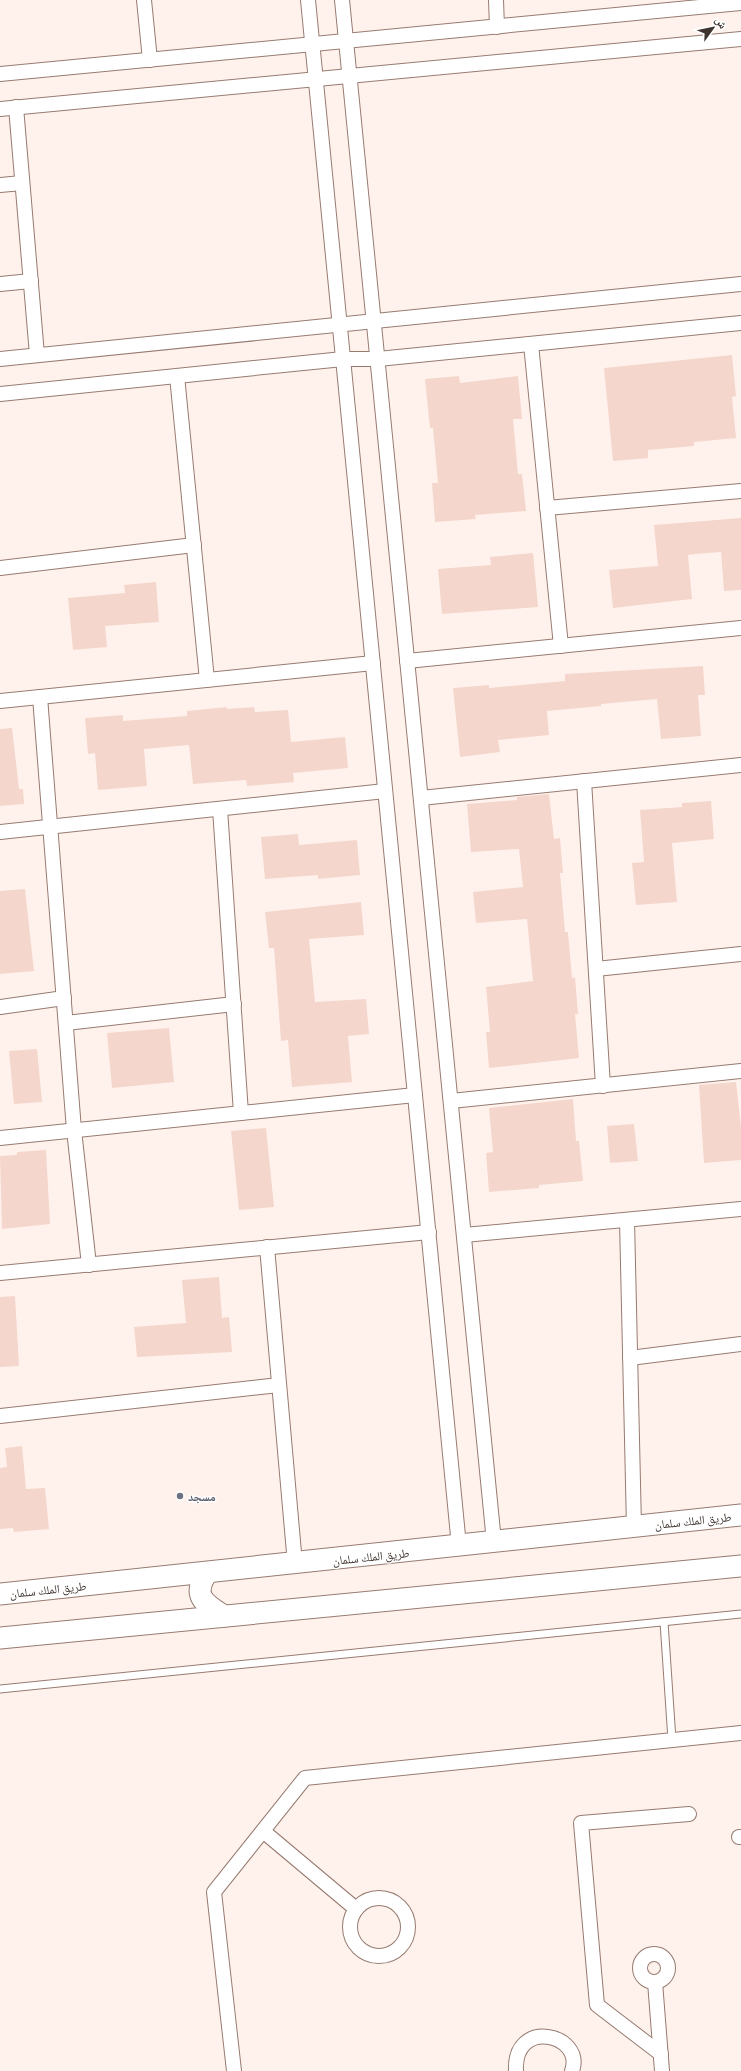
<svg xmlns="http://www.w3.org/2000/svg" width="741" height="2071" font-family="Barlow,'Noto Naskh Arabic',sans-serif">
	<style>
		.building { fill: #f5d6cc }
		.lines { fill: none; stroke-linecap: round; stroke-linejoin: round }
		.lane-casing { stroke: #967b70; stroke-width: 9 }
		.street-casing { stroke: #967b70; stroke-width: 16 }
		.secondary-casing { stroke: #967b70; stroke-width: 23 }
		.lane { stroke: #fff; stroke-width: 7 }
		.street { stroke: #fff; stroke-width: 14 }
		.secondary { stroke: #fff; stroke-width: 21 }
		.worship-dot { fill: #6b7280; stroke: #fff; stroke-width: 1.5 }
		.labels { text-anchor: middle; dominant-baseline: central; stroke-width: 3; stroke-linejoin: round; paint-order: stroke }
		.worship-label { font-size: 12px; font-weight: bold; fill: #5b616d; stroke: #fff; text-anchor: start }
		.street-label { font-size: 12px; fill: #3d322d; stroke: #fff }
	</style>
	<rect width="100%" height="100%" fill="#fff2ed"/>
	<g class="building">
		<polygon points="732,355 736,396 732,397 736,438 694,442 694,446 648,450 648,458 613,461 604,368"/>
		<polygon points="459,376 460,383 518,376 522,419 513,419 518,474 522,474 526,511 475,515 476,519 435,522 432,483 438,483 433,428 430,428 425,379"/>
		<polygon points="741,518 741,590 724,591 721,552 695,554 688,555 692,599 613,608 609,570 658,566 654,525"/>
		<polygon points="533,553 538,607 442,614 438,569 491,565 490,557"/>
		<polygon points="156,582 159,622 105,626 107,647 73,650 68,598 125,593 124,585"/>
		<polygon points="703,666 705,695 698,695 701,736 661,739 657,699 601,704 601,706 547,711 549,735 498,740 500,752 460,757 453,688 489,685 489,688 565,681 565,674"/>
		<polygon points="227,707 227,709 254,707 255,712 288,710 291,742 345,737 348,768 293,773 294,782 247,786 246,780 193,784 189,745 144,749 147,786 98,790 95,753 88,754 85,718 123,715 123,721 187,716 187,711"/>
		<polygon points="12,728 19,789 23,789 24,804 0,806 0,729"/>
		<polygon points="549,794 554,839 560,838 563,873 560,873 565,932 568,932 572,978 575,977 578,1014 575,1014 579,1058 489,1068 486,1032 490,1032 486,987 533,981 527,919 476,923 473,892 523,887 519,849 471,852 467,804 517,800 517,797"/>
		<polygon points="711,801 714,839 672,843 677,902 636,905 632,863 644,862 640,810 682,807 682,803"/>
		<polygon points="298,834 299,845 357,840 360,875 318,879 318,875 265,879 261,837"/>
		<polygon points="25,889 34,971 0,974 0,891"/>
		<polygon points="361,902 364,935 309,939 315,1002 366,999 369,1034 348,1036 352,1082 292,1087 288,1040 281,1041 274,948 269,948 265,912"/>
		<polygon points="169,1028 174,1082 112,1088 107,1033"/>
		<polygon points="37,1049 42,1102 14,1104 9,1051"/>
		<polygon points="736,1082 741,1127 741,1160 704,1163 699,1085"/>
		<polygon points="573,1099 576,1141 579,1141 583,1181 539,1185 539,1188 489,1192 486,1153 493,1152 489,1108"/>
		<polygon points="634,1124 638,1161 610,1163 607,1126"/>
		<polygon points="266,1128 274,1207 239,1210 231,1131"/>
		<polygon points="46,1150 50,1224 2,1229 0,1156 17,1155 17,1152"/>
		<polygon points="219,1277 222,1318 229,1317 232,1352 137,1357 134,1327 186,1323 182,1280"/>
		<polygon points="15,1296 19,1366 0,1367 0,1297"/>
		<polygon points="22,1446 26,1489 45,1488 49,1529 14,1532 13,1528 0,1529 0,1468 7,1467 5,1448"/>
	</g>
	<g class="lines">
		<g class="lane-casing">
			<g id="lane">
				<polyline points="664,1622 672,1740"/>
				<polyline points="0,1689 741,1614"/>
			</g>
		</g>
		<g class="street-casing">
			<g id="street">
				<polyline points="144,0 150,60"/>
				<polyline points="308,0 459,1546"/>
				<polyline points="342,0 494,1542"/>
				<polyline points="496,0 497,27"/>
				<polyline points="0,74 741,3"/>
				<polyline points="16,107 37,355"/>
				<polyline points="0,109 741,39"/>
				<polyline points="0,185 22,183"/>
				<polyline points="0,284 31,281"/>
				<polyline points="531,344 561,646"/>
				<polyline points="0,359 741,284"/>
				<polyline points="177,376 207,680"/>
				<polyline points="0,394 343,359 378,359 741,323"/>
				<polyline points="547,508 741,491"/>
				<polyline points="0,568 194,545"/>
				<polyline points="407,661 741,628"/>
				<polyline points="40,697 74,1130 89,1265"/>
				<polyline points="0,701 373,663"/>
				<polyline points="584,781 603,1086"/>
				<polyline points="421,798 741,765"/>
				<polyline points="220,809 241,1113"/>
				<polyline points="0,832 385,791"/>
				<polyline points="596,969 741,954"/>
				<polyline points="0,1007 64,998"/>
				<polyline points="66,1023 234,1004"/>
				<polyline points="451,1101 741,1071"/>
				<polyline points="0,1138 415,1095"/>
				<polyline points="627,1220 634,1527"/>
				<polyline points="464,1235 741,1209"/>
				<polyline points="267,1247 295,1564"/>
				<polyline points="0,1273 429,1232"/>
				<polyline points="630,1358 741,1344"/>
				<polyline points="0,1416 279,1385"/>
				<polyline points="263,1831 356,1909"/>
				<polyline points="739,1837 741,1837"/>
				<circle cx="379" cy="1927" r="29"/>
				<circle cx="654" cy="1968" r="14"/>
				<polyline points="655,1982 662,2071"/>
				<polyline points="661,2054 597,2005 581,1823 689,1814"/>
				<polyline points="234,2071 214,1892 305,1778 741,1733"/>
				<path d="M516 2071C513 2017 585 2034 572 2071"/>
			</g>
		</g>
		<g class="secondary-casing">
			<g id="secondary">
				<path d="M207 1573C191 1596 205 1604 224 1616"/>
				<polyline points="0,1594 741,1515"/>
				<polyline points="0,1638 741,1566"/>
			</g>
		</g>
		<use href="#lane" class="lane"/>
		<use href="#street" class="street"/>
		<use href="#secondary" class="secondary"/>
	</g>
	<circle class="worship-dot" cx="180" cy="1496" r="4"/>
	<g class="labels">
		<g class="worship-label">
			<text x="188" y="1496">مسجد</text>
		</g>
		<g class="street-label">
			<text transform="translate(693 1520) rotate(-6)">طريق الملك سلمان</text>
			<text transform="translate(371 1556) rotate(-6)">طريق الملك سلمان</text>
			<text transform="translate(48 1589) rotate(-6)">طريق الملك سلمان</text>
		</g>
	</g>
	<g transform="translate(713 28) rotate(57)" stroke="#ffffff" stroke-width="3" paint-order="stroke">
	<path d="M0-3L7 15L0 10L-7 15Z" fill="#3d322d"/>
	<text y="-6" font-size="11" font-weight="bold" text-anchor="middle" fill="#3d322d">ش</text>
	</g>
</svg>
